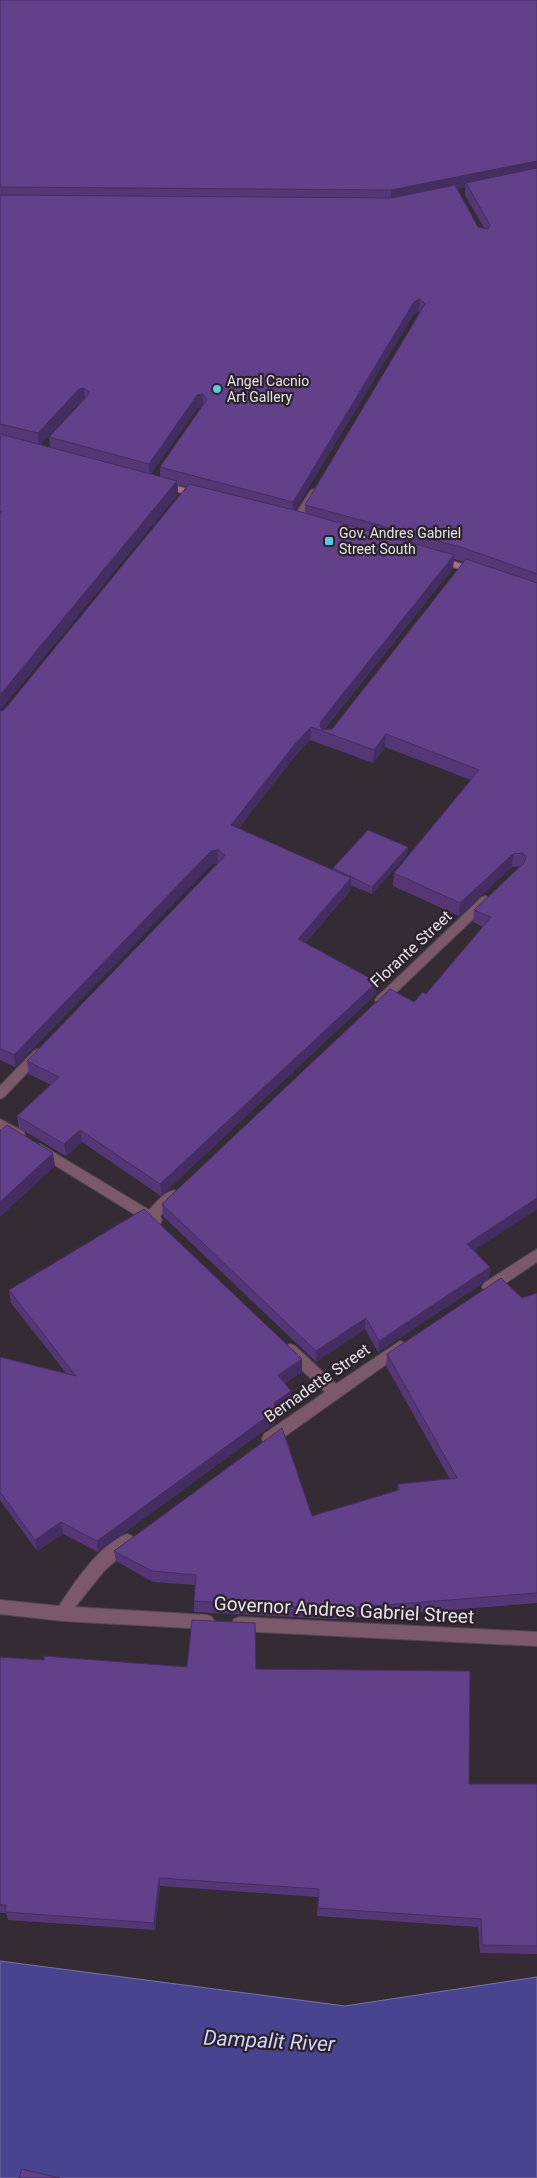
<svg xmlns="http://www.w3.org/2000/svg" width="537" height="2178" font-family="Roboto,sans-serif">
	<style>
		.water { fill: #48448f; stroke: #7873aa }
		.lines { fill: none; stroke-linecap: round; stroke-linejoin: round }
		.minor-casing { stroke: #524852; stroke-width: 2 }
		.secondary-casing { stroke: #524852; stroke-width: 2 }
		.minor { fill: #7c586b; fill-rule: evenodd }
		.secondary { fill: #a66e8c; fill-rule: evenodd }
		.wall { fill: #553777; fill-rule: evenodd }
		.shaded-wall { fill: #452d61 }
		.building { fill: #63408a; stroke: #452d61 }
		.poi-dot { fill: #5bc8e6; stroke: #2b222b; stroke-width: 2 }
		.labels { text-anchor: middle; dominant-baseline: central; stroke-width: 4.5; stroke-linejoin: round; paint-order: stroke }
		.far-poi-label { font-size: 14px; fill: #e8e2e9; stroke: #2b222b; text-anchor: start }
		.street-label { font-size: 16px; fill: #e8e2e9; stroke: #2b222b }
		.near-street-label { font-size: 19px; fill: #e8e2e9; stroke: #2b222b }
		.near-water-label { font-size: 21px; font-style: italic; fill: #cfd2fd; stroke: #2b222b }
	</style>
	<rect width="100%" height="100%" fill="#352b35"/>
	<polygon class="water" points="0,1961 345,2006 537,1977 537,2178 0,2178"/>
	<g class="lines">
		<g class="minor-casing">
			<g id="minor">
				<polygon points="314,489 319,492 300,521 297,522 294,521 292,519 311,490"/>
				<polygon points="486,896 492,900 490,903 385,1003 377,1003 375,1000 377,997 482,897"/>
				<polygon points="38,1049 42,1051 44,1054 42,1057 4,1097 0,1099 0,1086 34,1051"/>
				<polygon points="0,1119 24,1132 25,1136 24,1140 14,1140 0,1130"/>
				<path d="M40 1144 149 1210C157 1202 167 1188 178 1191L180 1195 160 1216 162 1220 160 1224 155 1225 150 1224 35 1153 34 1149 35 1145Z"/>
				<polygon points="537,1249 537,1262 494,1291 489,1293 484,1291 482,1287 484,1283"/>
				<polygon points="400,1341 405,1343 407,1347 405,1351 274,1444 269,1445 264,1444 262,1439 264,1434 325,1392 285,1354 283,1350 285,1346 290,1344 295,1346 336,1384"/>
				<path d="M127 1534 132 1536 134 1541 132 1546 104 1571 75 1607 207 1615 212 1617 215 1622 212 1627 207 1629 63 1621 0 1614V1600L59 1606C74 1583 100 1544 127 1534Z"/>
				<polygon points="239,1617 537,1632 537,1646 239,1631 234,1629 231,1624 234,1619"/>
			</g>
		</g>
		<g class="secondary-casing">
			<g id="secondary">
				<polygon points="162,482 203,493 205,495 200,498 159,487 157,485"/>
				<polygon points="437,556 478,569 480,571 475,574 434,561 434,557"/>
			</g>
		</g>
		<use href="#minor" class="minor"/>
		<use href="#secondary" class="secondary"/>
	</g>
	<g class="wall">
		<path d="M0 0H537V1209L474 1250 490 1267 489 1279 378 1352 365 1329 316 1362 163 1216 162 1204 414 1002 426 994 483 927 473 922 474 910 520 866 512 867 459 916 393 886 394 873 471 780 385 747 373 763 310 740 294 757 239 828 333 870V868L408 847 407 855 372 894 350 885V891L305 943 377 982 376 994 161 1196 82 1142 66 1156 19 1128 17 1116 51 1085 29 1074 27 1061 219 863 212 864 15 1067 0 1060V711L4 710 187 487 178 485V494L0 710ZM465 187V195L484 228 478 227 457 189ZM419 311 420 313 305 505V513L295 510 413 315ZM82 401 49 437 50 447 40 444 80 402ZM202 407 160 467V477L151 474 197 408ZM454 559 464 562 332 729 324 730 453 568Z"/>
		<polygon points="9,1290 302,1372 285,1383 291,1403 276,1413 276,1422 98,1552 63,1534 37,1551 0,1500 0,1357 66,1373 11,1303"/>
		<polygon points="537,1293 537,1603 335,1619 194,1612 194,1601 195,1585 153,1582 116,1561 114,1551 312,1516 397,1490 398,1484 450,1479 386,1366 387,1354 522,1298"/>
		<polygon points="0,1657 44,1660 256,1669 469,1784 537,1784 537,1954 480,1953 478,1927 317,1916 318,1897 160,1886 155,1930 8,1920 6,1913 0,1913"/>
	</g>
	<g class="shaded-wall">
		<polygon points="537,161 537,173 466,183 465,187 391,202 391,190"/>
		<polygon points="420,299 419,311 413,315 293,514 293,502 414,302"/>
		<polygon points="84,388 85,400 80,402 39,446 38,433 79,389"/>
		<polygon points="203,394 203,406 197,408 149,477 149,464 197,395"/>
		<polygon points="177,481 178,494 0,710 0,695"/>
		<polygon points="454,555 453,568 323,731 320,726 321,721"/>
		<polygon points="311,727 310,740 294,757 231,838 231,825 295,744"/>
		<polygon points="386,734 385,747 373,763 374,750"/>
		<polygon points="408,847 407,855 372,894 372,887"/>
		<polygon points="218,850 218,862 212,864 15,1067 14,1055 211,851"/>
		<polygon points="513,854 512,867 459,916 460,903"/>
		<polygon points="351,878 350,891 297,951 298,939"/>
		<polygon points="377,982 376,994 161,1196 160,1184"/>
		<polygon points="80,1130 82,1142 66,1156 64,1144"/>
		<polygon points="53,1153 55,1166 0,1217 0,1202"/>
		<polygon points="537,1198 537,1209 466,1256 467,1244"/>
		<polygon points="490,1267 489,1279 378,1352 379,1341"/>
		<polygon points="366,1318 365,1329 316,1362 316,1351"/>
		<polygon points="302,1359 302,1372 278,1387 278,1375"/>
		<polygon points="291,1391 291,1403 276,1413 276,1422 98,1552 97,1541 274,1403"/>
		<polygon points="61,1522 63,1534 37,1551 35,1540"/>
		<polygon points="159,1878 160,1886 155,1930 154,1923"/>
	</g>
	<g class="building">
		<polygon points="0,0 537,0 537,161 391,190 0,187"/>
		<polygon points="537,168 537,574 464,548 305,505 425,304 420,299 414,302 293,502 160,467 207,399 203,394 197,395 149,464 49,437 87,396 89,392 84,388 79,389 38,433 0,424 0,195 392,198 455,185 478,227 488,229 490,225 466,183"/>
		<polygon points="0,434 177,481 0,695 0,514 2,512 0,511"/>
		<polygon points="189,484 294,510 454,555 321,721 320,726 322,730 332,729 466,559 537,583 537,1198 467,1244 490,1267 379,1341 366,1318 316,1351 162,1204 390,989 414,1002 423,992 426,994 491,917 474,910 524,863 526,857 523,853 513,854 460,903 394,873 479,770 386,734 374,750 311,727 295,744 231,825 351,878 298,939 377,982 160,1184 80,1130 64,1144 17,1116 59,1077 27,1061 222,859 225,855 218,850 211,851 14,1055 0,1048 0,711 4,710"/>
		<polygon points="368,830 408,847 372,887 333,868"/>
		<polygon points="7,1125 53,1153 0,1202 0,1131"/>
		<polygon points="144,1209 302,1359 278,1375 291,1391 274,1403 276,1410 97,1541 61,1522 35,1540 0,1492 0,1357 76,1376 9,1290"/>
		<polygon points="501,1278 522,1298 537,1293 537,1593 336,1609 194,1601 196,1575 152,1571 114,1551 282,1428 312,1516 399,1490 398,1484 457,1478 387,1354"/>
		<polygon points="192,1620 255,1623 256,1669 470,1671 469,1784 537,1784 537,1946 482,1945 481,1919 318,1908 319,1889 159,1878 154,1923 5,1912 6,1905 0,1905 0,1657 44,1660 44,1656 187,1667"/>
		<polygon points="22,2169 60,2178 19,2178"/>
	</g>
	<g class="poi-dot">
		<circle cx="217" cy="389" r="5"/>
		<rect x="324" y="536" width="10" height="10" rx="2.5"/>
	</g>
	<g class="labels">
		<g class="far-poi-label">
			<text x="227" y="381">Angel Cacnio<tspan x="227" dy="16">Art Gallery</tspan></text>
			<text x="339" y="533">Gov. Andres Gabriel<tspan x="339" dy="16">Street South</tspan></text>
		</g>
		<g class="street-label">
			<text transform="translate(411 949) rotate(-43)">Florante Street</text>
			<text transform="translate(317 1383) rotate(-35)">Bernadette Street</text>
		</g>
		<g class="near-street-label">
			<text transform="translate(344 1610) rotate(3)">Governor Andres Gabriel Street</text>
		</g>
		<g class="near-water-label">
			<text transform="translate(269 2041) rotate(3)">Dampalit River</text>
		</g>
	</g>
</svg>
